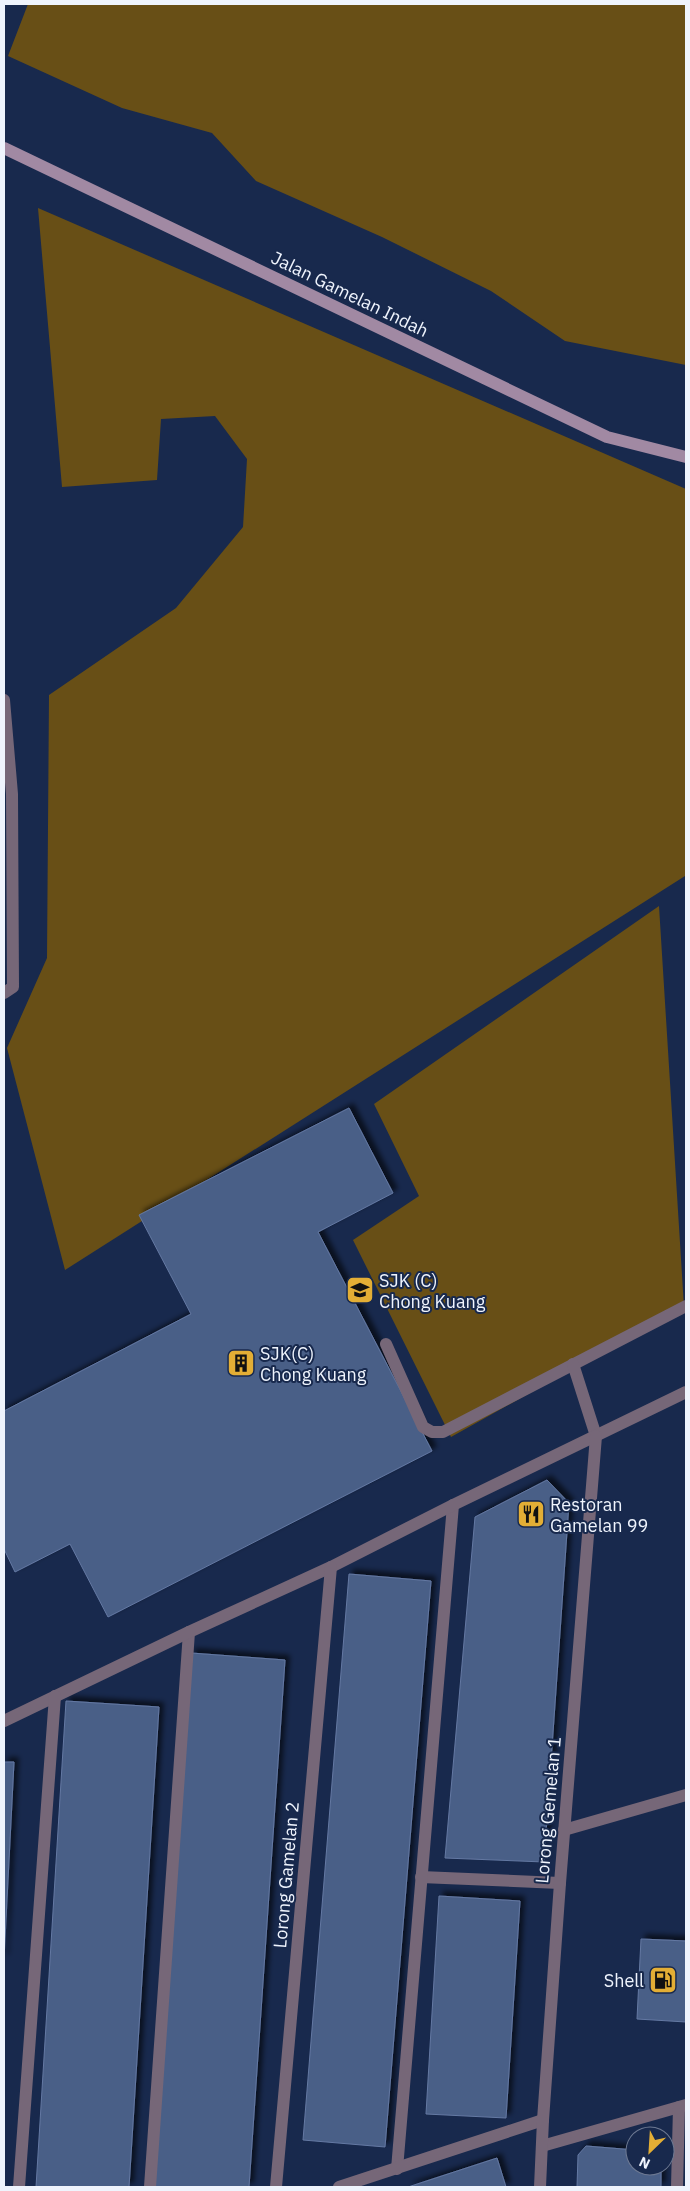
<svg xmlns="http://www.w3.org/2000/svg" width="690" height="2191" font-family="'IBM Plex Sans',sans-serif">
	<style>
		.green { fill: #684f16 }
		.building { fill: #4a5f87; stroke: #6479a3; filter: url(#shadow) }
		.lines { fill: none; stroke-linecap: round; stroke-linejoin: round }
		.lane { stroke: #766778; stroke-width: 12 }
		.street { stroke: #766778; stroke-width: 12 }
		.secondary { stroke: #a189a3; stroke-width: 12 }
		.labels { text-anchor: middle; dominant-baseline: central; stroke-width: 4; stroke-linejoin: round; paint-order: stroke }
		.street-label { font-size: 18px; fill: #eff4fd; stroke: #18294d }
		.poi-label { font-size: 18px; fill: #eff4fd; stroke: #18294d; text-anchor: start }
	</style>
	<defs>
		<filter id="shadow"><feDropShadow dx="4.5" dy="-4.5" stdDeviation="2.5" flood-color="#0009"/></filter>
	</defs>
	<rect width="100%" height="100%" fill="#18294d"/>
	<g class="green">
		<polygon points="28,4 686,4 686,365 565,341 491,291 382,237 256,181 212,133 122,108 8,56"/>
		<polygon points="38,208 686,489 685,876 65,1270 7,1048 47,958 49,695 176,608 243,527 247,459 215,416 161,419 157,480 62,487"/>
		<polygon points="659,906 684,1307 451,1437 353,1240 419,1196 374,1104"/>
	</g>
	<g class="building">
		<polygon points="349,1108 393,1193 318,1232 432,1451 108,1617 70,1544 15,1572 4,1549 4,1411 191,1314 139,1215"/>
		<polygon points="547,1480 569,1503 544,1862 445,1858 475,1517"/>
		<polygon points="349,1574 431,1581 385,2147 303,2140"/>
		<polygon points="191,1653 285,1660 249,2187 154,2187"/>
		<polygon points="66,1701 159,1707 129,2187 36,2187"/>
		<polygon points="4,1762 14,1762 4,1959"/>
		<polygon points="439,1896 520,1901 506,2118 426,2114"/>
		<polygon points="641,1939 686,1941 686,2022 637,2019"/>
		<polygon points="586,2146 635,2150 635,2166 661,2166 661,2187 577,2187 578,2155"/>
		<polygon points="497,2158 506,2187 408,2187"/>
	</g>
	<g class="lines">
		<g class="lane">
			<polyline points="386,1344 423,1427 432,1432 443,1432 686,1306"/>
			<polyline points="573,1364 596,1436"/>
			<polyline points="564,1830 686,1795"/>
			<polyline points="421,1877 560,1883"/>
			<polyline points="542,2146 686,2105"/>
			<polyline points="397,2169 453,1505"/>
			<polyline points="150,2187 189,1632"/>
			<polyline points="339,2187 543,2120"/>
			<polyline points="677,2187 679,2107"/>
		</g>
		<g class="street">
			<polyline points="4,700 12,794 13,987 4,993"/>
			<polyline points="4,1721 189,1632 331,1567 453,1505 686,1392"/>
			<polyline points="19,2187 55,1696"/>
			<polyline points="276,2187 331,1567"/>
			<polyline points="540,2187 543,2120 560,1883 596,1436"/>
		</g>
		<polyline class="secondary" points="4,148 607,437 686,457"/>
	</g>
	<defs>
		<g id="school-square" transform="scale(1.4375)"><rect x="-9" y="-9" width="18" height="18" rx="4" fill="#e3ae35" stroke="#18294d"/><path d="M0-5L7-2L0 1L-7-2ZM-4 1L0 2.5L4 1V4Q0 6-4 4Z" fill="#111"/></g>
		<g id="building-square" transform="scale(1.4375)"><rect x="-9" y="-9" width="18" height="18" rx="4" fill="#e3ae35" stroke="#18294d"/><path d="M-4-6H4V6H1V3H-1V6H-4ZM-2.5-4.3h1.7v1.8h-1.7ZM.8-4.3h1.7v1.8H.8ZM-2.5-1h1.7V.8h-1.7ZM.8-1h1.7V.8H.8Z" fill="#111"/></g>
		<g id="restaurant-square" transform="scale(1.4375)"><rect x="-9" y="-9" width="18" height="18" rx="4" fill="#e3ae35" stroke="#18294d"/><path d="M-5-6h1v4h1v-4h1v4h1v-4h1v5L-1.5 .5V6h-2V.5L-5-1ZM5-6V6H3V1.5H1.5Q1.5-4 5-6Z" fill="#111"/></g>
		<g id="fuel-square" transform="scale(1.4375)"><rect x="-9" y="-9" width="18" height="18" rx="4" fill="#e3ae35" stroke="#18294d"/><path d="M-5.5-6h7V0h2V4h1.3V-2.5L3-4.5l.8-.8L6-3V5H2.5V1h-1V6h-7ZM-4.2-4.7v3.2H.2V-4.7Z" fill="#111"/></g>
	</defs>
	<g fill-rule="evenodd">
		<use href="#school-square" x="360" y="1290"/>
		<use href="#building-square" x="241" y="1363"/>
		<use href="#restaurant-square" x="531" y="1514"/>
		<use href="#fuel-square" x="663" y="1980"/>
	</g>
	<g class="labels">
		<g class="street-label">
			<text transform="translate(350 294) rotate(26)">Jalan Gamelan Indah</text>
			<text transform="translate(548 1810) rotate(-85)">Lorong Gemelan 1</text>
			<text transform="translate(286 1875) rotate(-85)">Lorong Gamelan 2</text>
		</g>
		<g class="poi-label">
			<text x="379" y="1280">SJK (C)<tspan x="379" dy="21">Chong Kuang</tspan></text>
			<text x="260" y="1353">SJK(C)<tspan x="260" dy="21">Chong Kuang</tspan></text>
			<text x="550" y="1504">Restoran<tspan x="550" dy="21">Gamelan 99</tspan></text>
			<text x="644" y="1980" text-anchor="end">Shell</text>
		</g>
	</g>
	<rect width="690" height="2191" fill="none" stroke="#eff4fd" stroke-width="10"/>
	<g transform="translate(650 2151) rotate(205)"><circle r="24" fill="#18294d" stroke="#6e7a93"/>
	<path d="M0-4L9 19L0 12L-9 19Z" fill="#e3ae35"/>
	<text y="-8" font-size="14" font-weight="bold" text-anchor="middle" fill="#eff4fd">N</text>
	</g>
</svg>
